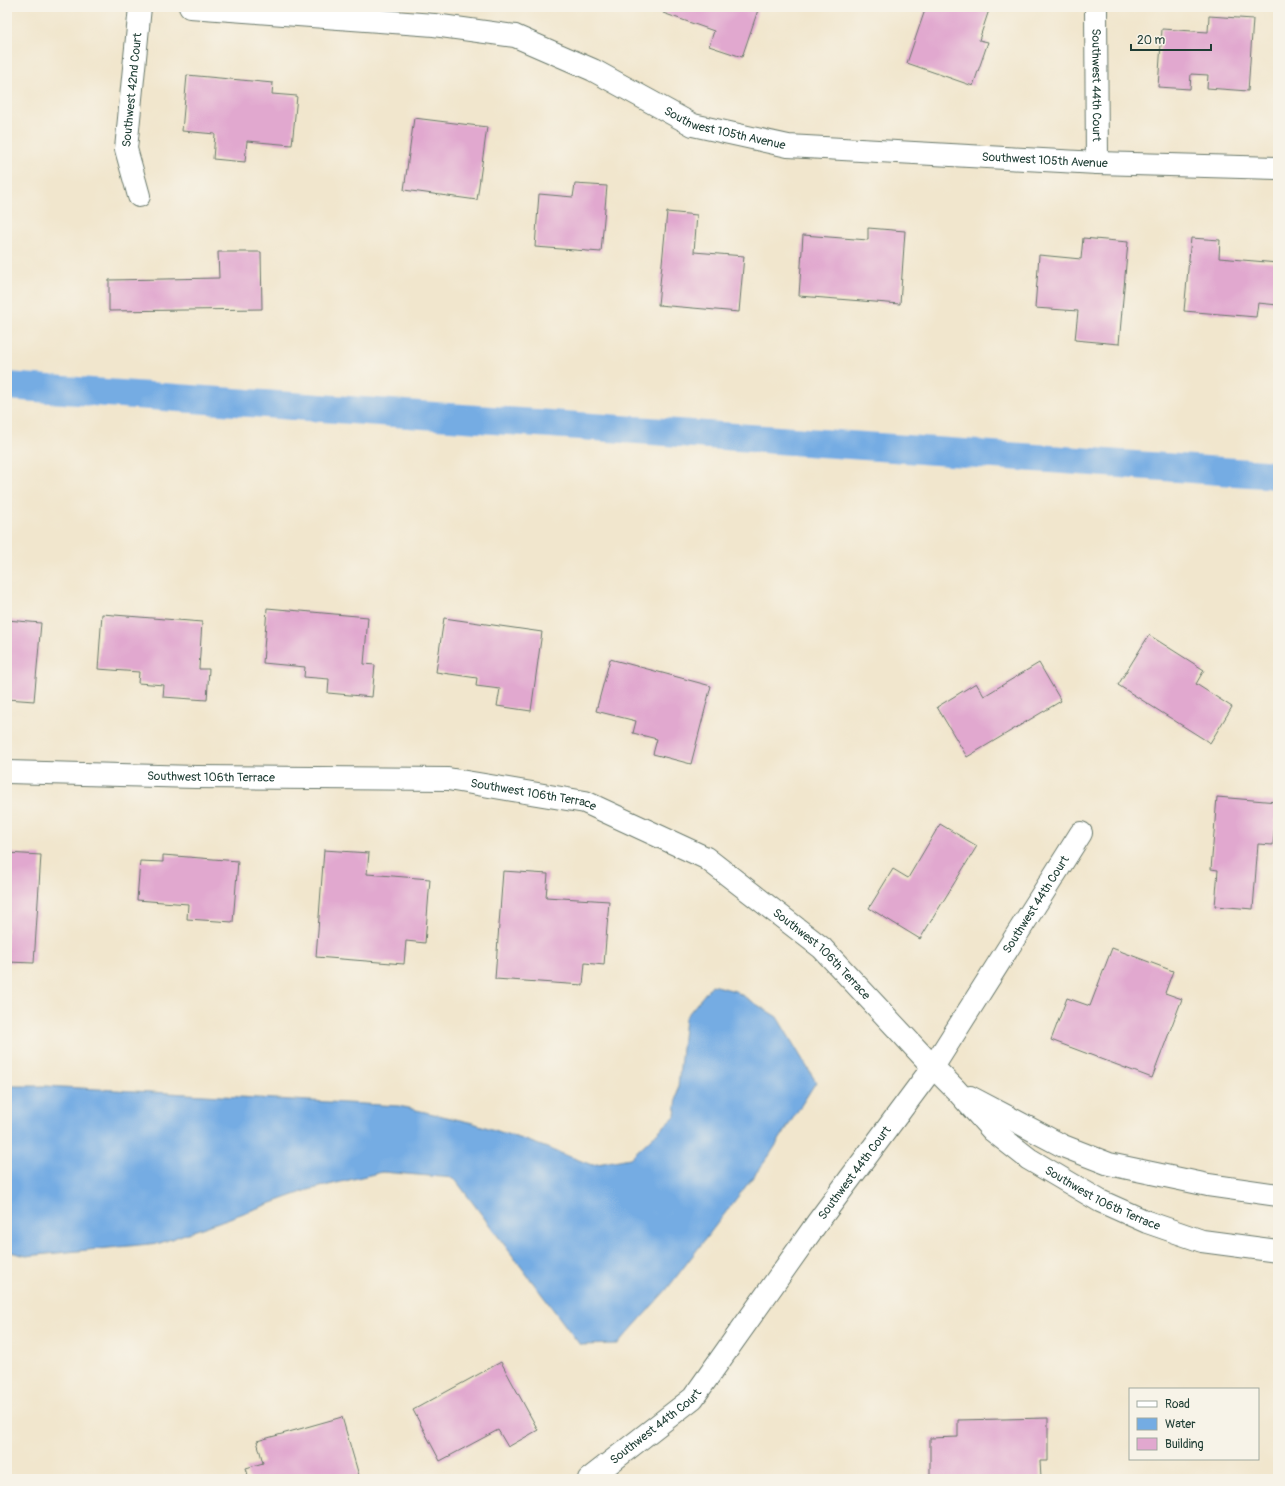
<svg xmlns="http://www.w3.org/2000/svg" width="1285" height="1486" font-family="Pangolin,sans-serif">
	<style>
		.water { fill: #74ace3; stroke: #4a748c }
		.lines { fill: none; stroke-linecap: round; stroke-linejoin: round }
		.canal { stroke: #74ace3; stroke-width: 28 }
		.building { fill: #e1a8cf }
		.minor-casing { stroke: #68786a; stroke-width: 24 }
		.minor { stroke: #fff; stroke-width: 22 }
		.labels { text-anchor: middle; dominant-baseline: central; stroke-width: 3; stroke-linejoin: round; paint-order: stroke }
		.street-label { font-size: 12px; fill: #1f3d34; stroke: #f7f3e8 }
	</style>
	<rect width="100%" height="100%" fill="#f7f3e8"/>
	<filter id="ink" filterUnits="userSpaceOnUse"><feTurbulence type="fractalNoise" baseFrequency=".025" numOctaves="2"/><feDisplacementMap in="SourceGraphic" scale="8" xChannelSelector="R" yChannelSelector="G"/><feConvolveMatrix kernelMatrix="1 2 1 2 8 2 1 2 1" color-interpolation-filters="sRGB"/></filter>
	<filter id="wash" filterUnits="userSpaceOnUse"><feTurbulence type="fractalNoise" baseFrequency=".012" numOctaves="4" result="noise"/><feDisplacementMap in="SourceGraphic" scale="16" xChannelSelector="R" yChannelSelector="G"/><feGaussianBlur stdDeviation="0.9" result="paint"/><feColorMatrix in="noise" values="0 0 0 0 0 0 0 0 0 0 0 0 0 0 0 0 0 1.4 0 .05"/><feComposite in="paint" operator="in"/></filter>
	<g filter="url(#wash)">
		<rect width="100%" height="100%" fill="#f1e6cd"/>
		<polygon class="water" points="712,985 735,991 777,1017 816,1082 769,1156 667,1289 618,1344 580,1345 454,1178 382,1172 308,1190 160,1243 26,1256 7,1251 7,1086 45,1086 399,1106 473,1123 534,1143 592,1165 630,1158 675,1116 685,1018"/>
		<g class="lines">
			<polyline class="canal" points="7,386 1278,475"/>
		</g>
		<g id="blocks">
			<g class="building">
				<polygon points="665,7 759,7 742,57 709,46 714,31 663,13"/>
				<polygon points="926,7 990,7 979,40 988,42 973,86 907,63"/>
				<polygon points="1209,16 1253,19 1248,91 1207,88 1208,75 1191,74 1190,89 1158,87 1162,29 1208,32"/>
				<polygon points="187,75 273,83 272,94 297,96 292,145 247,141 245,162 213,159 215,134 182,131"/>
				<polygon points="414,118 487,127 477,200 404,190"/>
				<polygon points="575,184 607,186 601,252 535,247 539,194 573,197"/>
				<polygon points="667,212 697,215 694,252 744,256 739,312 658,305"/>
				<polygon points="868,228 905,231 900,304 799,296 803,235 868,240"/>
				<polygon points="1083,238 1128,242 1119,344 1075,340 1078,311 1035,308 1039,255 1081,259"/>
				<polygon points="1191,238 1220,240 1219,258 1278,263 1278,305 1258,303 1256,317 1184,311"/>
				<polygon points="218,252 261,252 262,309 109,311 109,280 219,278"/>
				<polygon points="267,608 368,617 364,664 375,665 372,697 328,693 329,679 304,677 305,667 263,663"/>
				<polygon points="102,614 202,622 199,669 209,669 207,700 163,697 164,685 138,683 139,672 98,669"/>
				<polygon points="444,618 542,632 531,711 497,706 500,689 476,686 477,678 436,672"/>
				<polygon points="7,620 41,623 34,701 7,699"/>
				<polygon points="1149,635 1204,670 1196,684 1232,707 1210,743 1118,685"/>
				<polygon points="610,659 711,686 691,764 653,754 657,739 633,733 636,721 596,711"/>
				<polygon points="1039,663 1061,701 967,757 937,707 976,683 984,696"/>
				<polygon points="1217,797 1277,802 1273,845 1258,844 1253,909 1215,906 1218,870 1211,869"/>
				<polygon points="940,824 977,846 920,939 869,908 893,869 908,878"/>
				<polygon points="324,850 369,853 367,874 430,879 425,943 406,941 404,964 316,957"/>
				<polygon points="7,853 41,855 34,963 7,962"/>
				<polygon points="163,855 238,861 233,922 187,919 188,904 137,900 140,861 163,862"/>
				<polygon points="503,871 548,874 546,897 609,901 604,965 585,963 583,985 495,979"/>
				<polygon points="1112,948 1173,971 1165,993 1182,999 1152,1078 1051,1040 1067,998 1090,1006"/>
				<polygon points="501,1362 538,1430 508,1447 498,1430 440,1461 413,1410"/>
				<polygon points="342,1417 360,1479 249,1479 246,1468 263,1463 257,1441"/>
				<polygon points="1048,1418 1048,1461 1040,1461 1041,1479 930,1479 930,1438 958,1437 958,1420"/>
			</g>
		</g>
	</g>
	<g filter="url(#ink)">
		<use href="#blocks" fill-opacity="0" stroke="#68786a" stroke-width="1"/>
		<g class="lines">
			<g class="minor-casing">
				<g id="minor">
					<path id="s1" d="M190 7 434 25 515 36 593 70 693 125 788 146 1097 163 1278 168"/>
					<path id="s2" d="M1096 7 1097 163"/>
					<path id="s3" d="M139 196 126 149 140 7"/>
					<path id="s4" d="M7 772 196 777 448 779 585 802 706 858 822 948 933 1067 956 1090 992 1130 1029 1159 1100 1201 1147 1222 1202 1241 1278 1251"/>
					<polyline points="970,1097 1063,1146 1109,1164 1208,1185 1278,1195"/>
					<path id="s5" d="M589 1479 693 1398 817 1223 933 1067 1081 833"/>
				</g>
			</g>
			<use href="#minor" class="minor"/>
		</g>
	</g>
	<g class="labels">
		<g class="street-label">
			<text stroke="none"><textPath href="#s2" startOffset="78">Southwest 44th Court</textPath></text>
			<text stroke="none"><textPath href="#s3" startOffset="108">Southwest 42nd Court</textPath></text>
			<text stroke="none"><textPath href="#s1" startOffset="557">Southwest 105th Avenue</textPath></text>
			<text stroke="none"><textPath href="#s1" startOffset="880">Southwest 105th Avenue</textPath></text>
			<text stroke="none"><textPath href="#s4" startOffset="204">Southwest 106th Terrace</textPath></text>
			<text stroke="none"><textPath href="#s4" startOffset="528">Southwest 106th Terrace</textPath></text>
			<text stroke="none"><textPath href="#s5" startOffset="733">Southwest 44th Court</textPath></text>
			<text stroke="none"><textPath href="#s4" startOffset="864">Southwest 106th Terrace</textPath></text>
			<text stroke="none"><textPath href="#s5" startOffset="409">Southwest 44th Court</textPath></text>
			<text stroke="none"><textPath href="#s4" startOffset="1240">Southwest 106th Terrace</textPath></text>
			<text stroke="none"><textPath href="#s5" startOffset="85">Southwest 44th Court</textPath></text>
		</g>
	</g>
	<rect width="1285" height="1486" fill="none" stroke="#f7f3e8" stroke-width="24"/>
	<rect x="1129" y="1388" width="130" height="72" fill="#f7f3e8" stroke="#a1aaa0"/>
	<rect x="1137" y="1401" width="20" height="6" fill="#ffffff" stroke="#a1aaa0"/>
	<text x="1165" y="1408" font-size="12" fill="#1f3d34">Road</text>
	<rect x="1137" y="1418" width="20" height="12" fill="#74ace3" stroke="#a1aaa0"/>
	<text x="1165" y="1428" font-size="12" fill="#1f3d34">Water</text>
	<rect x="1137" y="1438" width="20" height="12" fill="#e1a8cf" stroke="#a1aaa0"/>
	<text x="1165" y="1448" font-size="12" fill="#1f3d34">Building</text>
	<path d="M1131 44v6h80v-6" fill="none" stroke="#1f3d34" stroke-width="2"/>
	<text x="1137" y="44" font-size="12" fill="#1f3d34" stroke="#f7f3e8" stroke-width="3" paint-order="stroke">20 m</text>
</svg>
